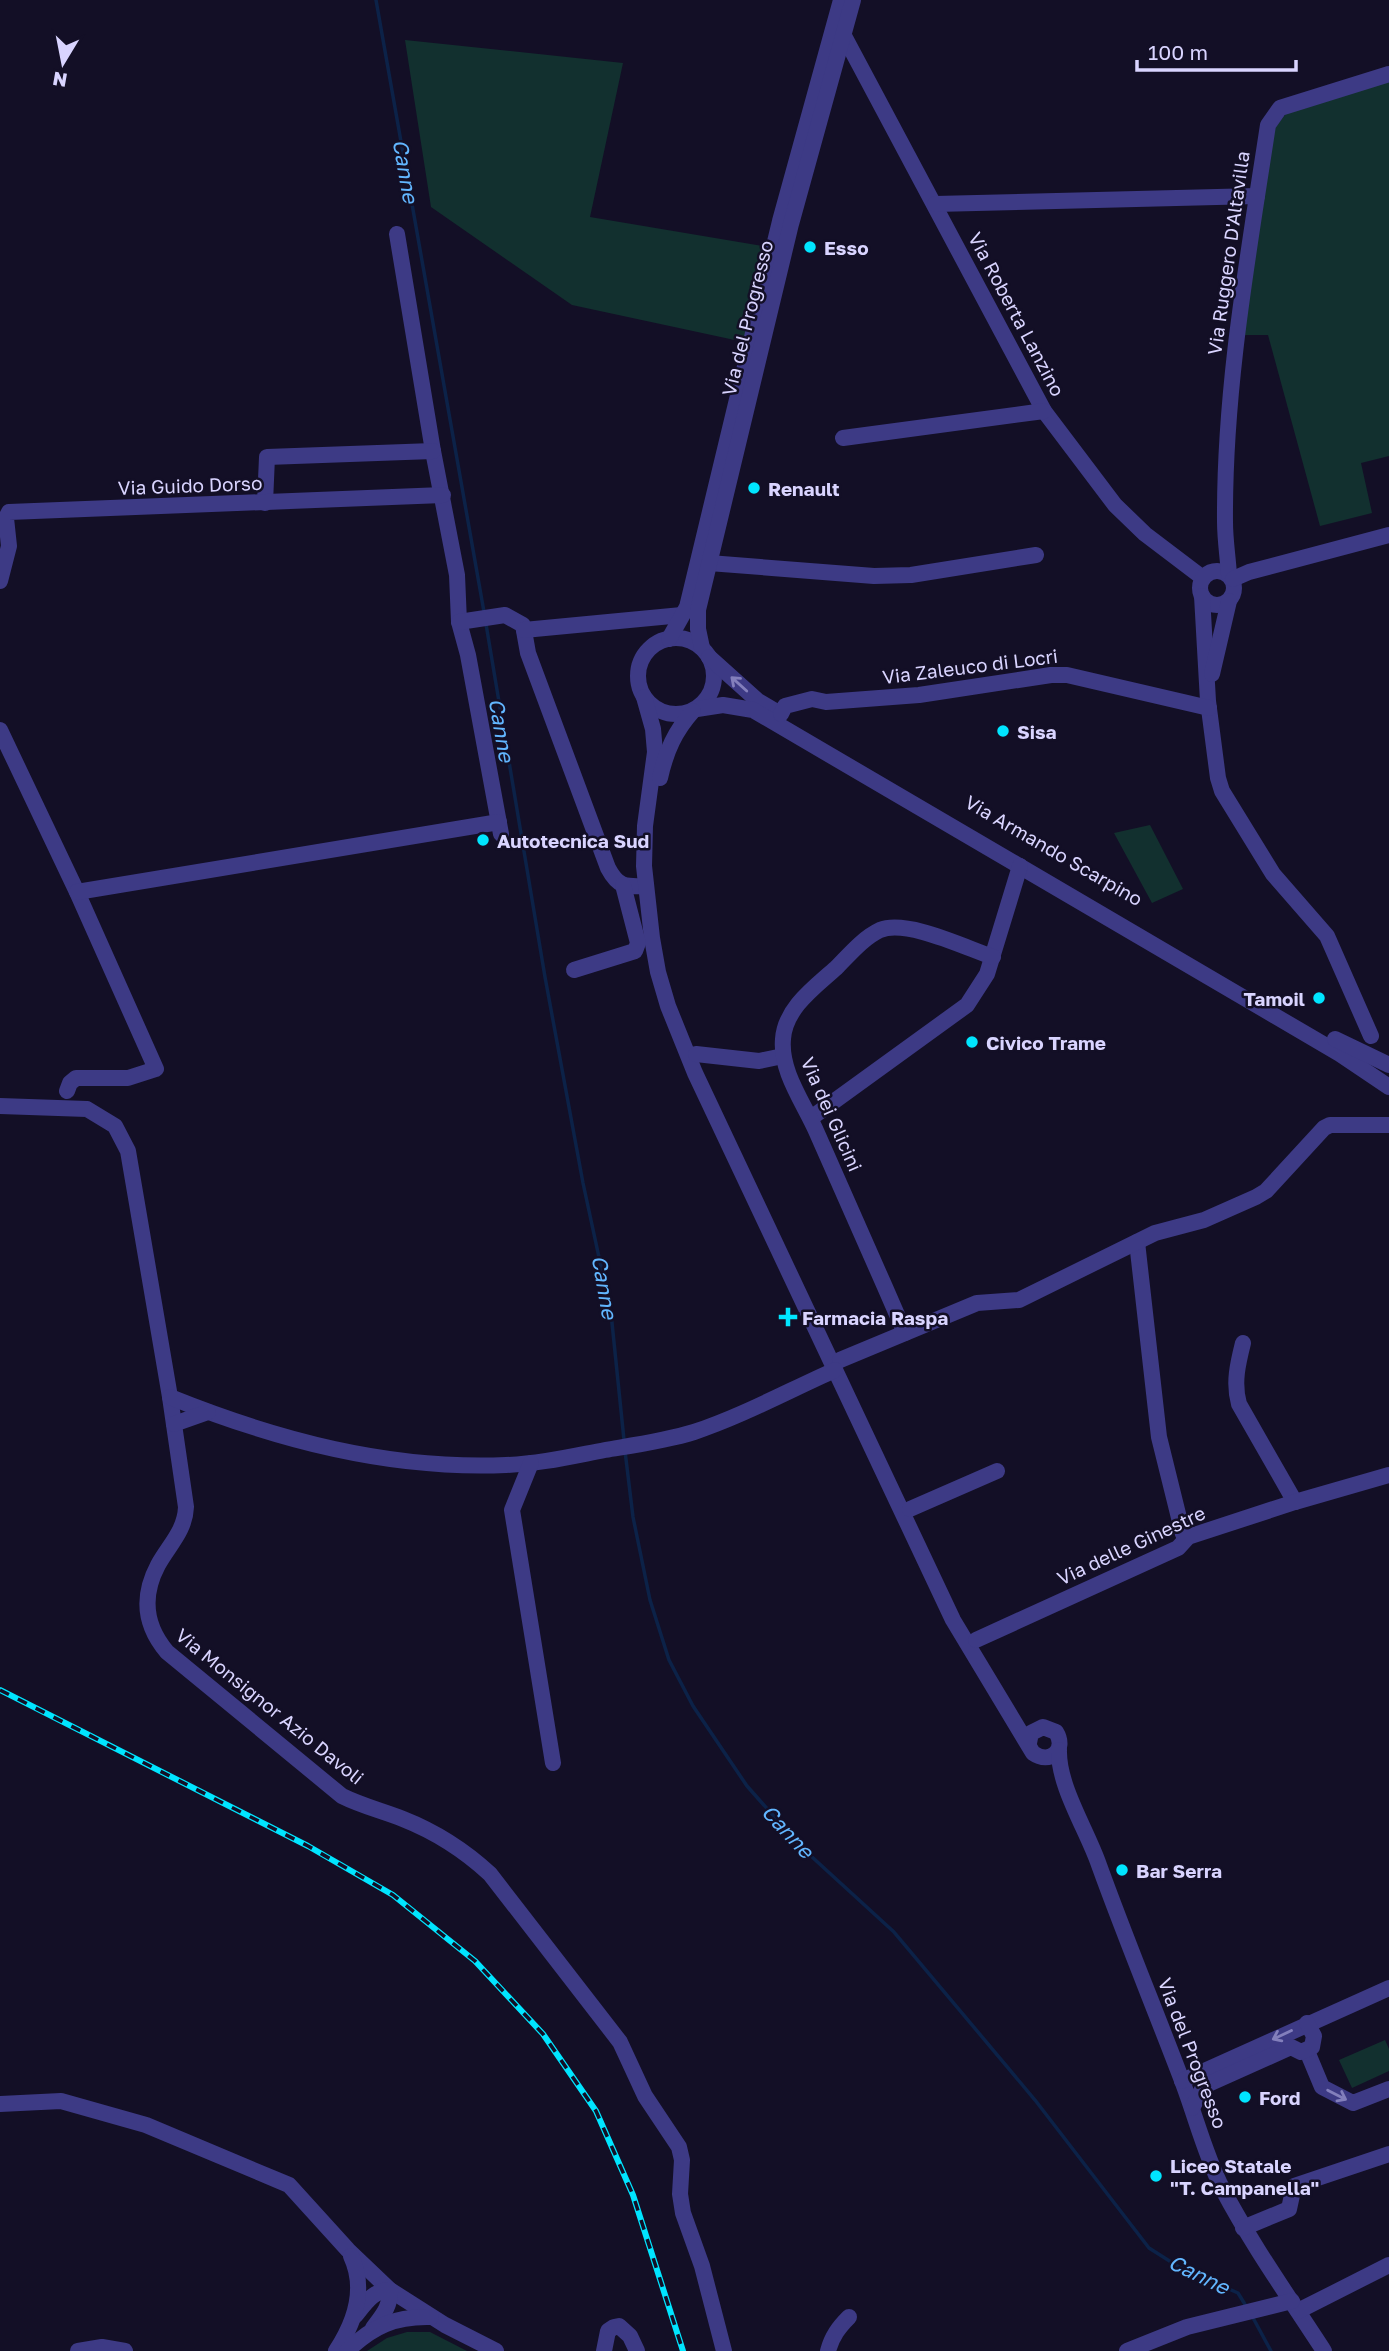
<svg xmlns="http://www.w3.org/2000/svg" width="1389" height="2351" font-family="'Golos Text',sans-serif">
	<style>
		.green { fill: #12302f }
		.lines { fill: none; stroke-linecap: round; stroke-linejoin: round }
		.stream { stroke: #0c2248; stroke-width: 3.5 }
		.minor { stroke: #3d3a85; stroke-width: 16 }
		.rail-casing { stroke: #00e5ff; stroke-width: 6 }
		.rail { stroke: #130f26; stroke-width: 3.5; stroke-dasharray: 10; stroke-linecap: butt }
		.oneway { stroke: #837fbc }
		.poi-dot { fill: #00e5ff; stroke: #130f26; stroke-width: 2.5 }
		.labels { text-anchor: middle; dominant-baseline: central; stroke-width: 5; stroke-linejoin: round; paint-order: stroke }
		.poi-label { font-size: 19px; font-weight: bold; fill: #d9d4ff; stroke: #130f26; text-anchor: start }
		.street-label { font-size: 19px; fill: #d9d4ff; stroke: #130f26 }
		.water-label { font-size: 21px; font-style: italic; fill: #62b6ff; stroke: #130f26 }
	</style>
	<rect width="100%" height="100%" fill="#130f26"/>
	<g class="green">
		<polygon points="405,40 623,63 590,217 768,247 744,342 572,305 431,207"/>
		<polygon points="1389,80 1389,456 1361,463 1372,513 1320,526 1268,335 1243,335 1274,129 1288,111"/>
		<polygon points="1150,825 1183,889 1152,903 1114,833"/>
		<polygon points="1385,2040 1389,2049 1389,2071 1352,2088 1339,2060"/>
		<polygon points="407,2332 430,2332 467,2351 367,2351 387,2338"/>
	</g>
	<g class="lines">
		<g class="stream">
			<polyline points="376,0 484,612"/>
			<polyline points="486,624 545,977 583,1183 611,1313 624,1440"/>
			<polyline points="625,1451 633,1517 650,1600 669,1660 693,1706 747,1786 800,1846 894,1932 1035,2100 1149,2248 1179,2267 1238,2293 1246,2306"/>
			<polyline points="1252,2316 1271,2351"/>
		</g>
		<g class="minor">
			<polyline points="843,34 1044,411 1115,505 1145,534 1203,578"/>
			<polyline points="935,204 1257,196"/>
			<polyline points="397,234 433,451 457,575 459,622 468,655 501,834"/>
			<polyline points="843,438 1044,411"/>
			<polyline points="265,503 267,457 433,451"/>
			<polyline points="709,563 874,576 911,575 1036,555"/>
			<circle cx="1217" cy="588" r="17"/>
			<path d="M1229 575C1228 558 1225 540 1225 522 1224 388 1248 257 1268 125L1280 108 1389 74"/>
			<polyline points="1233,579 1249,572 1389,535"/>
			<polyline points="0,581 9,546 6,518 9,512 443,495"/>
			<polyline points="1202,596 1208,701 1218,778 1222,791 1273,874 1327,936 1371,1036"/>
			<path d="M459 622 505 615 523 625 528 653 608 868C618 887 625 887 646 886"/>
			<polyline points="524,630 682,615"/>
			<circle cx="676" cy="676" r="38"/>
			<polyline points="669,639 687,607 780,221 841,0"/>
			<polyline points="702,648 698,629 698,610 791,224 853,0"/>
			<polyline points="709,657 758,701 775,711"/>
			<polyline points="1212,674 1229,601"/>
			<path d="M644 697 653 729 655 752 645 826 644 866 652 938 658 972 668 1006 695 1073 953 1620 1033 1753C1050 1765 1067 1750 1056 1732L1043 1727 1031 1733 1029 1743"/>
			<polyline points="697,709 723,705 753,710 1340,1054 1389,1087"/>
			<polyline points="781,714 785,706 812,699 826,702 919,695 1051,675 1067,675 1209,708"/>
			<polyline points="0,730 77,892 156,1069 128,1078 76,1078 70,1083 67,1091"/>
			<path d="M660 778C666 751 675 731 693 711"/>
			<polyline points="77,892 499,822"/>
			<polyline points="574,970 635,951 638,943 623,885"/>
			<polyline points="1335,1039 1389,1065"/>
			<polyline points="696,1054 759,1061 783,1056"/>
			<path d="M0 1106 87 1109 115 1126 128 1151 170 1397 186 1507C185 1531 169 1545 158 1565 141 1597 145 1626 167 1652L342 1796C362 1806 383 1811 403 1819 436 1832 464 1850 490 1874L620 2042 645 2096 679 2147 682 2160 680 2194 683 2213 702 2266 724 2351"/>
			<polyline points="811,1118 967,1005 987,974 1020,866"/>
			<polyline points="1137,1242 1159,1437 1183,1534 1188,1537"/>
			<path d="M905 1333C876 1266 846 1199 817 1133 804 1103 780 1072 783 1039 785 1008 815 987 836 968 849 955 863 938 880 930 907 919 966 948 993 957"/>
			<path d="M1243 1343C1238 1363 1233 1383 1239 1404L1295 1502"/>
			<polyline points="840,1360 977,1303 1019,1300 1155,1233 1204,1220 1256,1197 1266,1191 1324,1128 1330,1125 1389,1125"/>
			<path d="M170 1397C277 1440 389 1470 506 1465 539 1464 573 1456 605 1450 635 1445 665 1441 694 1432 742 1416 788 1391 835 1370"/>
			<polyline points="174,1424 208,1412"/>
			<polyline points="531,1463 512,1510 553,1763"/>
			<polyline points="910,1509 997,1471"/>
			<polyline points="976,1640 1178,1548 1188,1537 1295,1502 1389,1475"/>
			<path d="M1059 1750C1058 1786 1087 1830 1099 1865 1125 1937 1154 2007 1181 2078 1195 2114 1205 2155 1222 2188 1252 2245 1289 2297 1324 2351"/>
			<polyline points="1307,2051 1322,2087 1353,2103 1389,2089"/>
			<polyline points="1182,2081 1389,1988"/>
			<polyline points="0,2104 61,2101 146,2125 289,2185 348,2250 390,2290 445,2325 496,2351"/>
			<polyline points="1192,2108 1204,2086 1291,2047 1301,2052 1312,2047 1314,2036 1307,2023"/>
			<polyline points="1243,2228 1289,2209 1294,2186 1389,2154"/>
			<polyline points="1298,2311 1389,2265"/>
			<path d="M355 2316C364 2305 374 2289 390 2290 391 2306 382 2316 373 2328"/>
			<polyline points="78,2351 102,2347 125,2351"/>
			<path d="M336 2351C355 2322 366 2288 351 2256"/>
			<path d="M347 2351C373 2326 395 2316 431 2317"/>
			<polyline points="604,2351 608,2331 614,2327 619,2326 630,2336 637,2351"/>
			<path d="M828 2351C832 2336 839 2327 849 2317"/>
			<polyline points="1127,2351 1187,2327 1292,2301"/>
		</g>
		<g class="rail-casing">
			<polyline id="rail" points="0,1690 308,1846 393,1895 475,1961 543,2034 596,2111 633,2195 683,2351"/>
		</g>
		<use href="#rail" class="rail"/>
	</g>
	<defs><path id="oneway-shaft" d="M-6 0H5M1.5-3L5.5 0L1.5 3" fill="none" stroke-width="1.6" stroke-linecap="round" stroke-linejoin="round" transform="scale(1.75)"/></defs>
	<g class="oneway">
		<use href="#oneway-shaft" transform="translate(739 684) rotate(-138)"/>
		<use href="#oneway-shaft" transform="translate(1282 2035) rotate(155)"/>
		<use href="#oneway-shaft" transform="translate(1337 2095) rotate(27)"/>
	</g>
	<g class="poi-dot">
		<circle cx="810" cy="247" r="7"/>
		<circle cx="754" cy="488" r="7"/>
		<circle cx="1003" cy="731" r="7"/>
		<circle cx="483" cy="840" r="7"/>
		<circle cx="1319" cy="998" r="7"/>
		<circle cx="972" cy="1042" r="7"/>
		<path d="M784.5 1306.5h7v7h7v7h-7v7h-7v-7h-7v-7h7z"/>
		<circle cx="1122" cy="1870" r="7"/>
		<circle cx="1245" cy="2097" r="7"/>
		<circle cx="1156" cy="2176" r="7"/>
	</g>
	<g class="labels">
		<g class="poi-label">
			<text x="824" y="247">Esso</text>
			<text x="768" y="488">Renault</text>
			<text x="1017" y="731">Sisa</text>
			<text x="497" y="840">Autotecnica Sud</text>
			<text x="1305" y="998" text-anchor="end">Tamoil</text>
			<text x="986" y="1042">Civico Trame</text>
			<text x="802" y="1317">Farmacia Raspa</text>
			<text x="1136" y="1870">Bar Serra</text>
			<text x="1259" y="2097">Ford</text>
			<text x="1170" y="2165">Liceo Statale<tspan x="1170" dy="22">"T. Campanella"</tspan></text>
		</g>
		<g class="street-label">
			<text transform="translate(1228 253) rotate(-82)">Via Ruggero D'Altavilla</text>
			<text transform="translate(1017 314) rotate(62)">Via Roberta Lanzino</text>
			<text transform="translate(747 318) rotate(-76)">Via del Progresso</text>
			<text transform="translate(190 485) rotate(-2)">Via Guido Dorso</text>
			<text transform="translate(970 666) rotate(-7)">Via Zaleuco di Locri</text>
			<text transform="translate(1054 850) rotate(30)">Via Armando Scarpino</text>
			<text transform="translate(832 1114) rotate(66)">Via dei Glicini</text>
			<text transform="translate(1131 1545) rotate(-25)">Via delle Ginestre</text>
			<text transform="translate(270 1706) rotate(39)">Via Monsignor Azio Davoli</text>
			<text transform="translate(1193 2053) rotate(69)">Via del Progresso</text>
		</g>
		<g class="water-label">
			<text transform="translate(406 171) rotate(80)">Canne</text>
			<text transform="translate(502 730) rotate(80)">Canne</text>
			<text transform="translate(605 1287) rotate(80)">Canne</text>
			<text transform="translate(788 1831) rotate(47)">Canne</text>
			<text transform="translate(1199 2274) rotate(26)">Canne</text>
		</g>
	</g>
	<g transform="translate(63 63) rotate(190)" stroke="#130f26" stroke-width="5" paint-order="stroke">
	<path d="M0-5L12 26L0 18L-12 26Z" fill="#d9d4ff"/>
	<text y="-10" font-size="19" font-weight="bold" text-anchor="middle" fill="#d9d4ff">N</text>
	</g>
	<path d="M1137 60v10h159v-10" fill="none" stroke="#d9d4ff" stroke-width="3.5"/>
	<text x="1148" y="60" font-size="21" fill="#d9d4ff" stroke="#130f26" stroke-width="5" paint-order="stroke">100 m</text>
</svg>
